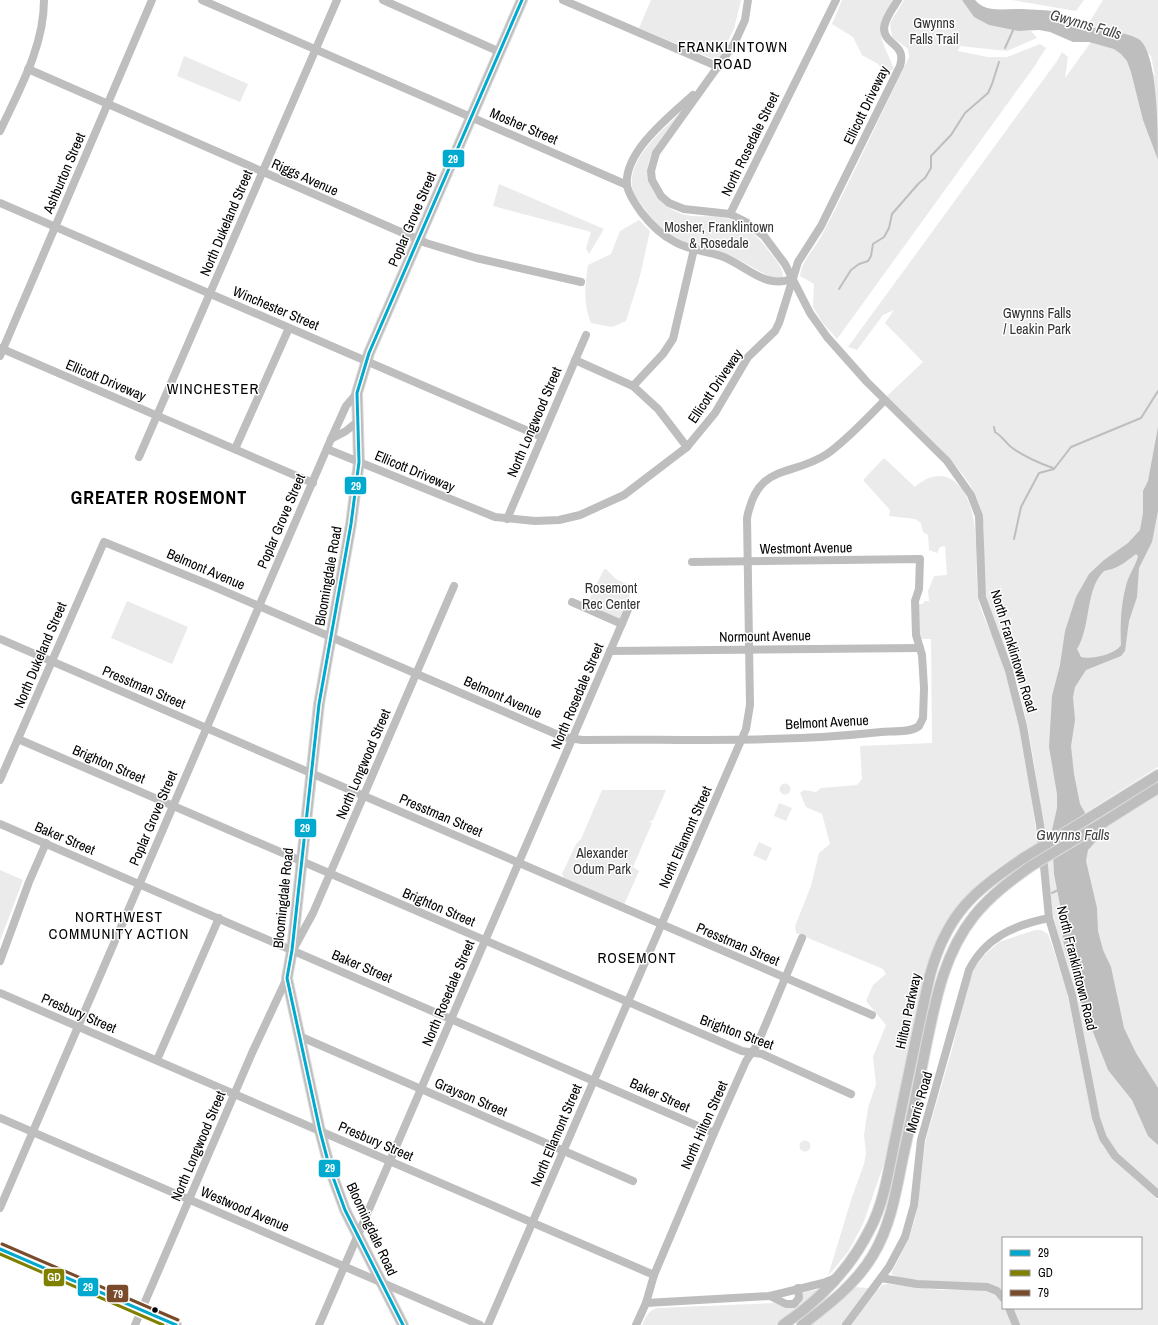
<svg xmlns="http://www.w3.org/2000/svg" width="1158" height="1325" font-family="'Archivo Narrow',sans-serif">
	<style>
		.green { fill: #ebebeb }
		.water { fill: #bebebe; fill-rule: evenodd }
		.lines { fill: none; stroke-linecap: round; stroke-linejoin: round }
		.stream { stroke: #bebebe; stroke-width: 2 }
		.major-casing { stroke: #dbdbdb; stroke-width: 12 }
		.minor { stroke: #bebebe; stroke-width: 8 }
		.major { stroke: #bebebe; stroke-width: 10 }
		.major-bridge-casing { stroke: #dbdbdb; stroke-width: 12; stroke-linecap: butt }
		.major-bridge { stroke: #bebebe; stroke-width: 10 }
		.bus-1-casing { stroke: #fff; stroke-width: 6 }
		.bus-2-casing { stroke: #fff; stroke-width: 6 }
		.bus-3-casing { stroke: #fff; stroke-width: 6 }
		.bus-1 { stroke: #00a9ce; stroke-width: 3 }
		.bus-2 { stroke: #808000; stroke-width: 3 }
		.bus-3 { stroke: #7a4b2a; stroke-width: 3 }
		.bus-dot { fill: #000; stroke: #fff; stroke-width: 1.5 }
		.labels { text-anchor: middle; dominant-baseline: central; stroke-width: 3; stroke-linejoin: round; paint-order: stroke }
		.park-label { font-size: 14px; fill: #323232; stroke: #fff }
		.street-label { font-size: 14px; fill: #000; stroke: #fff }
		.water-label { font-size: 15px; font-style: italic; fill: #434343; stroke: #fff }
		.neighbourhood-label { font-size: 15px; letter-spacing: 1px; fill: #000; stroke: #fff }
		.district-label { font-size: 18px; font-weight: bold; letter-spacing: 1px; fill: #000; stroke: #fff }
		.line-badge { stroke: #fff; stroke-width: 1.5 }
		.badge-label { font-size: 11px; text-anchor: middle; font-weight: bold; fill: #fff }
	</style>
	<rect width="100%" height="100%" fill="#fff"/>
	<g class="green">
		<polygon points="651,0 741,0 734,29 718,61 639,28"/>
		<path d="M842 0H895C873 33 880 34 894 69L885 73 878 64 862 55 853 37 832 24Z"/>
		<path d="M904 0H972L989 25 1018 31H1031L1037 38 1007 51 960 46 958 51 988 57H1007L1040 44 1046 48 1034 67 837 339 822 322 813 307 814 284 800 276C802 259 816 248 823 233 853 176 880 116 909 57L908 49 892 37 890 23Z"/>
		<polygon points="1012,0 1084,0 1076,11"/>
		<path d="M1103 0H1158V767L1044 839C1038 789 1032 739 1019 690 1011 659 995 630 987 599 978 566 991 531 977 498 965 467 911 421 887 396L923 362 885 323 894 310 883 315 857 350 848 347 1057 61 1062 52 1068 57 1065 78 1094 38 1138 52 1155 76 1151 56 1132 37 1087 26Z"/>
		<polygon points="184,56 248,84 240,102 177,76"/>
		<path d="M681 112C671 126 654 146 649 161 642 188 666 214 692 216 704 217 717 215 729 219 744 224 760 238 769 251 775 259 783 267 783 277L780 280 772 278C759 271 746 263 732 257 717 251 700 249 685 243 667 236 654 223 644 208 639 201 633 195 632 187 628 158 663 130 681 112Z"/>
		<polygon points="499,184 604,229 589,254 586,248 591,232 493,206"/>
		<path d="M639 220 650 231 640 276 626 321 612 327 591 323C583 303 585 286 588 265L611 254 620 231Z"/>
		<path d="M884 458 915 487C926 477 943 471 955 482 983 505 974 564 978 597 980 612 989 627 994 640 1002 661 1009 684 1015 706 1026 751 1031 798 1038 843 1022 853 1005 862 990 874 959 897 939 931 927 967L886 1158 863 1224 848 1252 828 1276 852 1197 864 1164 866 1153 864 1135 868 1108 876 1084 873 1057 886 1025 866 1001 873 985 886 974 883 969 796 933 795 926 811 886 819 853 830 844 822 814 806 807 800 793 804 790 816 792 821 788 857 785 862 779 860 746 932 743 931 639H916V604H923L924 601H929L928 591 934 576 947 575 945 546 940 547 937 553 929 550 928 535 923 532 921 523 915 519 889 516 890 510 863 480Z"/>
		<polygon points="604,569 606,569 616,579 631,586 629,600 621,619 587,604"/>
		<polygon points="127,601 188,627 172,664 111,638"/>
		<circle cx="785" cy="789" r="5.5"/>
		<polygon points="602,790 666,790 653,820 649,822 652,823 633,867 639,871 624,905 564,878 562,874 576,844 581,839"/>
		<polygon points="1158,793 1158,1191 1120,1159 1108,1142 1098,1117 1077,1008 1053,915 1047,863"/>
		<polygon points="779,803 792,808 786,821 774,816"/>
		<polygon points="759,842 772,848 766,861 753,855"/>
		<polygon points="0,870 23,880 0,941"/>
		<path d="M1035 930H1041L1048 934 1066 987 1093 1122 1103 1146 1115 1161 1158 1200V1325H1017L1010 1308H1141V1238H1003V1294L1001 1291C982 1289 902 1283 891 1274L908 1240 915 1219 926 1139 953 1046 966 989 974 969 983 956 999 942Z"/>
		<circle cx="805" cy="1146" r="5.5"/>
		<polygon points="888,1284 942,1290 980,1290 993,1293 1003,1304 1003,1308 1005,1308 1012,1325 811,1325 855,1287 879,1289 882,1285"/>
		<path d="M820 1289 811 1299 776 1325H642C646 1317 648 1311 657 1308L775 1303C785 1308 789 1310 800 1304L803 1292Z"/>
	</g>
	<g class="water">
		<path d="M962 0H975C987 14 1005 8 1021 9 1033 10 1047 9 1060 13 1069 16 1077 24 1087 26 1101 30 1128 32 1140 40 1158 56 1158 133 1158 160L1143 120 1131 72 1127 61 1121 54 1114 49 1089 42H1073L1050 32 1039 30 1018 31 989 25 974 17Z"/>
		<path d="M1158 427V511L1152 542 1139 568 1137 597 1129 621 1125 651 1121 656 1086 670 1075 687 1073 697 1075 720 1071 746 1074 774 1080 804 1099 838 1088 850 1086 861 1097 908 1098 931 1103 950 1111 967 1124 1028 1136 1053 1158 1088V1145L1148 1136 1132 1100 1108 1070 1080 999 1068 959 1063 940 1061 910 1054 874 1052 830 1057 808V794L1049 747 1052 696 1060 665 1065 631 1076 597 1089 574 1104 560 1128 543 1140 530 1143 513V491L1148 481ZM1136 554 1138 556C1136 565 1130 573 1127 582 1121 603 1120 623 1121 645 1116 654 1091 660 1081 657L1077 649C1091 627 1085 591 1103 572 1105 570 1109 570 1112 569 1121 566 1128 560 1136 554Z"/>
	</g>
	<g class="lines">
		<g class="stream">
			<polyline points="1005,48 1014,28"/>
			<polyline points="839,289 851,270 859,264 868,261 871,256 873,244 884,237 889,228 892,214 919,183 925,178 931,168 931,156 951,135 965,113 988,93 992,84 999,62"/>
			<path d="M994 427 995 432C1002 436 1005 442 1011 447 1023 456 1039 463 1053 468"/>
			<polyline points="1014,539 1021,507 1039,473 1054,469 1071,447 1141,418 1158,391"/>
			<polyline points="1052,893 1058,890"/>
		</g>
		<g class="major-casing">
			<g id="major">
				<polyline points="1097,813 1158,775"/>
				<polyline points="1104,822 1158,788"/>
				<polyline points="0,1249 176,1325"/>
				<polyline points="403,1325 345,1210 330,1169 320,1131 287,978 292,950 319,704 351,524 359,462 357,393 369,353 522,0"/>
				<path d="M783 1325C820 1300 850 1269 870 1229 885 1201 889 1166 896 1135 907 1082 918 1028 930 975 947 913 974 891 1025 857"/>
				<path d="M802 1325C828 1305 856 1284 873 1255 891 1225 896 1191 903 1157 911 1122 918 1086 925 1051 935 1003 943 955 974 916 990 896 1010 881 1031 866"/>
			</g>
		</g>
		<g class="minor">
			<polyline points="202,0 627,185"/>
			<polyline points="383,0 500,52"/>
			<polyline points="563,0 719,67"/>
			<polyline points="748,0 745,20 734,44 656,153 651,171 652,180 661,196 669,203 684,209 730,214 746,222 764,236 785,264 810,313 827,337 867,382 947,461 971,495 979,516 982,597 1009,671 1023,726 1040,825 1049,918 1072,995 1096,1118 1103,1138 1115,1156 1158,1194"/>
			<polyline points="28,69 426,243 476,258 581,282"/>
			<path d="M693 95C671 115 623 152 627 186 629 195 636 205 641 212 651 225 661 235 675 242 689 250 706 251 721 256 746 265 766 291 793 278"/>
			<path d="M0 131C19 90 44 47 44 0"/>
			<polyline points="0,203 542,437"/>
			<polyline points="730,214 836,0"/>
			<polyline points="0,348 313,483"/>
			<polyline points="0,356 152,0"/>
			<polyline points="575,360 633,386 658,409 687,447"/>
			<polyline points="633,386 663,354 673,339 694,249"/>
			<polyline points="331,439 346,431 357,422"/>
			<polyline points="235,449 289,328"/>
			<path d="M327 449 495 517 535 521 559 520 580 515 624 495 687 447 715 413 748 357 775 331 779 323 798 262 821 226 900 66C907 43 884 46 884 28 885 18 893 8 898 0"/>
			<polyline points="139,457 337,0"/>
			<polyline points="507,519 586,335"/>
			<polyline points="572,602 622,624"/>
			<polyline points="0,639 872,1015"/>
			<polyline points="610,651 920,648"/>
			<polyline points="18,739 742,1051 762,1054 851,1094"/>
			<path d="M0 780 104 542 210 585 563 737 582 740C681 739 783 743 881 732 892 731 910 733 919 726L923 718 924 688 922 655 916 635 915 601 919 589 920 559 692 562"/>
			<polyline points="0,824 714,1133"/>
			<polyline points="294,948 313,913 454,586"/>
			<polyline points="0,961 29,882 46,843"/>
			<polyline points="0,993 654,1275"/>
			<polyline points="299,1036 633,1181"/>
			<polyline points="157,1060 219,918"/>
			<polyline points="0,1118 480,1325"/>
			<polyline points="0,1208 331,439 346,406 357,393"/>
			<polyline points="881,1278 917,1284 987,1287 997,1291 1003,1298"/>
			<polyline points="770,1296 786,1304 794,1304 799,1298 798,1288"/>
			<polyline points="646,1303 770,1296 823,1283 836,1278"/>
			<polyline points="1009,1308 1016,1325"/>
			<polyline points="135,1325 252,1053 287,978"/>
			<polyline points="319,1325 630,605"/>
			<path d="M488 1325 746 729 750 705 747 518C758 462 790 478 827 454 848 439 867 418 885 400"/>
			<polyline points="636,1325 646,1303 654,1275 714,1133 746,1061 757,1045 802,938"/>
			<path d="M846 1325 889 1267 905 1237 914 1205 921 1140 969 970C985 938 1014 925 1049 918"/>
		</g>
		<use href="#major" class="major"/>
		<g class="major-bridge-casing">
			<g id="major-bridge">
				<polyline points="1025,857 1097,813"/>
				<polyline points="1031,866 1104,822"/>
			</g>
		</g>
		<use href="#major-bridge" class="major-bridge"/>
		<g class="bus-1-casing">
			<g id="bus-1">
				<polyline points="0,1249 176,1325"/>
				<polyline points="403,1325 345,1210 330,1169 320,1131 287,978 292,950 319,704 351,524 359,462 357,393 369,353 522,0"/>
			</g>
		</g>
		<g class="bus-2-casing">
			<polyline id="bus-2" points="0,1254 163,1325"/>
		</g>
		<g class="bus-3-casing">
			<polyline id="bus-3" points="2,1244 178,1320"/>
		</g>
		<use href="#bus-1" class="bus-1"/>
		<use href="#bus-2" class="bus-2"/>
		<use href="#bus-3" class="bus-3"/>
	</g>
	<circle class="bus-dot" cx="155" cy="1310" r="3.5"/>
	<g class="labels">
		<g class="park-label">
			<text x="934" y="23">Gwynns<tspan x="934" dy="16">Falls Trail</tspan></text>
			<text x="719" y="227">Mosher, Franklintown<tspan x="719" dy="16">&amp; Rosedale</tspan></text>
			<text x="1037" y="313">Gwynns Falls<tspan x="1037" dy="16">/ Leakin Park</tspan></text>
			<text x="611" y="588">Rosemont<tspan x="611" dy="16">Rec Center</tspan></text>
			<text x="602" y="853">Alexander<tspan x="602" dy="16">Odum Park</tspan></text>
		</g>
		<g class="street-label">
			<text transform="translate(866 105) rotate(-64)">Ellicott Driveway</text>
			<text transform="translate(524 126) rotate(23)">Mosher Street</text>
			<text transform="translate(750 144) rotate(-64)">North Rosedale Street</text>
			<text transform="translate(64 173) rotate(-67)">Ashburton Street</text>
			<text transform="translate(305 177) rotate(24)">Riggs Avenue</text>
			<text transform="translate(412 219) rotate(-67)">Poplar Grove Street</text>
			<text transform="translate(226 223) rotate(-67)">North Dukeland Street</text>
			<text transform="translate(276 308) rotate(23)">Winchester Street</text>
			<text transform="translate(106 380) rotate(23)">Ellicott Driveway</text>
			<text transform="translate(715 386) rotate(-56)">Ellicott Driveway</text>
			<text transform="translate(534 422) rotate(-67)">North Longwood Street</text>
			<text transform="translate(415 471) rotate(23)">Ellicott Driveway</text>
			<text transform="translate(281 521) rotate(-67)">Poplar Grove Street</text>
			<text transform="translate(806 548) rotate(-1)">Westmont Avenue</text>
			<text transform="translate(206 569) rotate(23)">Belmont Avenue</text>
			<text transform="translate(328 576) rotate(-80)">Bloomingdale Road</text>
			<text transform="translate(765 636) rotate(-1)">Normount Avenue</text>
			<text transform="translate(1014 651) rotate(73)">North Franklintown Road</text>
			<text transform="translate(40 655) rotate(-67)">North Dukeland Street</text>
			<text transform="translate(144 687) rotate(23)">Presstman Street</text>
			<text transform="translate(577 696) rotate(-67)">North Rosedale Street</text>
			<text transform="translate(503 697) rotate(24)">Belmont Avenue</text>
			<text transform="translate(827 722) rotate(-3)">Belmont Avenue</text>
			<text transform="translate(109 764) rotate(23)">Brighton Street</text>
			<text transform="translate(363 764) rotate(-67)">North Longwood Street</text>
			<text transform="translate(441 815) rotate(23)">Presstman Street</text>
			<text transform="translate(153 818) rotate(-67)">Poplar Grove Street</text>
			<text transform="translate(685 837) rotate(-66)">North Ellamont Street</text>
			<text transform="translate(65 838) rotate(23)">Baker Street</text>
			<text transform="translate(283 898) rotate(-84)">Bloomingdale Road</text>
			<text transform="translate(439 907) rotate(23)">Brighton Street</text>
			<text transform="translate(738 944) rotate(23)">Presstman Street</text>
			<text transform="translate(362 966) rotate(23)">Baker Street</text>
			<text transform="translate(1077 968) rotate(76)">North Franklintown Road</text>
			<text transform="translate(448 993) rotate(-67)">North Rosedale Street</text>
			<text transform="translate(908 1011) rotate(-78)">Hilton Parkway</text>
			<text transform="translate(79 1013) rotate(23)">Presbury Street</text>
			<text transform="translate(737 1032) rotate(20)">Brighton Street</text>
			<text transform="translate(660 1095) rotate(24)">Baker Street</text>
			<text transform="translate(471 1097) rotate(23)">Grayson Street</text>
			<text transform="translate(919 1102) rotate(-74)">Morris Road</text>
			<text transform="translate(704 1125) rotate(-66)">North Hilton Street</text>
			<text transform="translate(556 1135) rotate(-67)">North Ellamont Street</text>
			<text transform="translate(376 1141) rotate(23)">Presbury Street</text>
			<text transform="translate(198 1146) rotate(-67)">North Longwood Street</text>
			<text transform="translate(245 1209) rotate(23)">Westwood Avenue</text>
			<text transform="translate(372 1229) rotate(65)">Bloomingdale Road</text>
		</g>
		<g class="water-label">
			<text transform="translate(1086 24) rotate(16)">Gwynns Falls</text>
			<text x="1073" y="834">Gwynns Falls</text>
		</g>
		<g class="neighbourhood-label">
			<text x="733" y="46">FRANKLINTOWN<tspan x="733" dy="17">ROAD</tspan></text>
			<text x="213" y="388">WINCHESTER</text>
			<text x="119" y="916">NORTHWEST<tspan x="119" dy="17">COMMUNITY ACTION</tspan></text>
			<text x="637" y="957">ROSEMONT</text>
		</g>
		<g class="district-label">
			<text x="159" y="497">GREATER ROSEMONT</text>
		</g>
	</g>
	<g class="line-badge">
		<rect x="442" y="149" width="23" height="19" rx="4" fill="#00a9ce"/>
		<rect x="344" y="476" width="23" height="19" rx="4" fill="#00a9ce"/>
		<rect x="294" y="818" width="23" height="20" rx="4" fill="#00a9ce"/>
		<rect x="318" y="1159" width="23" height="19" rx="4" fill="#00a9ce"/>
		<rect x="43" y="1268" width="22" height="19" rx="4" fill="#808000"/>
		<rect x="77" y="1277" width="22" height="20" rx="4" fill="#00a9ce"/>
		<rect x="106" y="1284" width="23" height="19" rx="4" fill="#7a4b2a"/>
	</g>
	<g class="badge-label">
		<text x="453" y="163">29</text>
		<text x="356" y="490">29</text>
		<text x="305" y="832">29</text>
		<text x="330" y="1172">29</text>
		<text x="54" y="1281">GD</text>
		<text x="88" y="1291">29</text>
		<text x="118" y="1298">79</text>
	</g>
	<rect x="1002" y="1237" width="140" height="72" fill="#ffffff" stroke="#999999"/>
	<rect x="1010" y="1250" width="20" height="6" fill="#00a9ce" stroke="#999999"/>
	<text x="1038" y="1257" font-size="12" fill="#000000">29</text>
	<rect x="1010" y="1270" width="20" height="6" fill="#808000" stroke="#999999"/>
	<text x="1038" y="1277" font-size="12" fill="#000000">GD</text>
	<rect x="1010" y="1290" width="20" height="6" fill="#7a4b2a" stroke="#999999"/>
	<text x="1038" y="1297" font-size="12" fill="#000000">79</text>
</svg>
